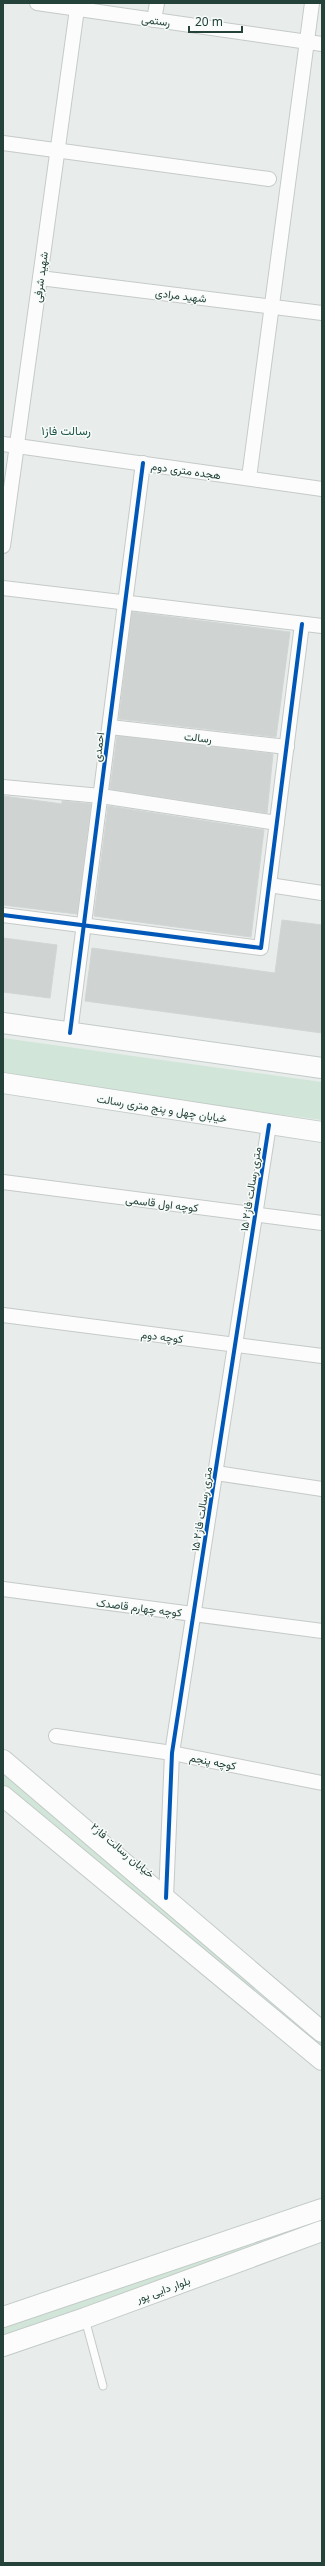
<svg xmlns="http://www.w3.org/2000/svg" width="325" height="2566" font-family="'Noto Sans',Vazirmatn,sans-serif">
	<style>
		.green { fill: #d1e6d8 }
		.building { fill: #cfd4d2; stroke: #d1d6d4 }
		.lines { fill: none; stroke-linecap: round; stroke-linejoin: round }
		.lane-casing { stroke: #c5cac8; stroke-width: 9 }
		.street-casing { stroke: #c5cac8; stroke-width: 16 }
		.secondary-casing { stroke: #c3cbc8; stroke-width: 22 }
		.lane { stroke: #fcfcfc; stroke-width: 7 }
		.street { stroke: #fcfcfc; stroke-width: 14 }
		.secondary { stroke: #fcfcfc; stroke-width: 20 }
		.cycleway-casing { stroke: #f7fbf9; stroke-width: 6 }
		.cycleway { stroke: #0057b8; stroke-width: 4 }
		.labels { text-anchor: middle; dominant-baseline: central; stroke-width: 3; stroke-linejoin: round; paint-order: stroke }
		.street-label { font-size: 11px; fill: #24423a; stroke: #f7fbf9 }
		.neighbourhood-label { font-size: 12px; fill: #1f5548; stroke: #f7fbf9 }
	</style>
	<rect width="100%" height="100%" fill="#e8edeb"/>
	<g class="green">
		<polygon points="3,1038 322,1082 322,1120 124,1094 3,1072"/>
		<polygon points="3,1768 302,2023 322,2042 322,2054 3,1787"/>
		<polygon points="322,2217 322,2228 3,2343 3,2327"/>
	</g>
	<g class="building">
		<polygon points="132,612 290,632 276,737 119,719"/>
		<polygon points="117,736 273,754 267,813 110,789"/>
		<polygon points="3,796 62,804 62,801 91,804 77,914 3,905"/>
		<polygon points="108,806 264,830 251,937 94,916"/>
		<polygon points="282,920 322,925 322,1033 85,1001 92,948 275,973"/>
		<polygon points="3,938 57,945 50,998 3,992"/>
	</g>
	<g class="lines">
		<g class="lane-casing">
			<polyline id="lane" points="85,2319 103,2386"/>
		</g>
		<g class="street-casing">
			<g id="street">
				<polyline points="37,3 322,44"/>
				<polyline points="154,20 157,3"/>
				<polyline points="3,143 269,179"/>
				<polyline points="40,278 322,313"/>
				<polyline points="3,444 322,489"/>
				<polyline points="249,478 312,3"/>
				<polyline points="3,546 77,9"/>
				<polyline points="3,588 322,626"/>
				<polyline points="110,727 287,747"/>
				<polyline points="3,787 101,796 277,823"/>
				<polyline points="269,885 322,893"/>
				<polyline points="3,915 261,948 302,624"/>
				<polyline points="70,1033 143,463"/>
				<polyline points="3,1182 322,1223"/>
				<polyline points="3,1315 322,1356"/>
				<polyline points="216,1473 322,1489"/>
				<polyline points="3,1589 322,1631"/>
				<polyline points="56,1736 172,1753 322,1783"/>
				<polyline points="166,1898 172,1753 269,1125"/>
			</g>
		</g>
		<g class="secondary-casing">
			<g id="secondary">
				<polyline points="3,1023 322,1068"/>
				<polyline points="3,1083 322,1132"/>
				<polyline points="3,1760 322,2032"/>
				<polyline points="3,1796 322,2060"/>
				<polyline points="3,2317 322,2209"/>
				<polyline points="3,2346 85,2318 322,2231"/>
			</g>
		</g>
		<use href="#lane" class="lane"/>
		<use href="#street" class="street"/>
		<use href="#secondary" class="secondary"/>
		<g class="cycleway-casing">
			<g id="cycleway">
				<polyline points="3,915 261,948 302,624"/>
				<polyline points="70,1033 143,463"/>
				<polyline points="166,1898 172,1753 269,1125"/>
			</g>
		</g>
		<use href="#cycleway" class="cycleway"/>
	</g>
	<g class="labels">
		<g class="street-label">
			<text transform="translate(156 20) rotate(8)">رستمی</text>
			<text transform="translate(40 277) rotate(-82)">شهید شرفی</text>
			<text transform="translate(181 295) rotate(7)">شهید مرادی</text>
			<text transform="translate(186 470) rotate(8)">هجده متری دوم</text>
			<text transform="translate(198 737) rotate(6)">رسالت</text>
			<text transform="translate(98 747) rotate(-83)">احمدی</text>
			<text transform="translate(162 1108) rotate(9)">خیابان چهل و پنج متری رسالت</text>
			<text transform="translate(250 1189) rotate(-81)">۱۵ متری رسالت فاز۲</text>
			<text transform="translate(162 1203) rotate(7)">کوچه اول قاسمی</text>
			<text transform="translate(162 1336) rotate(7)">کوچه دوم</text>
			<text transform="translate(201 1509) rotate(-81)">۱۵ متری رسالت فاز۲</text>
			<text transform="translate(139 1607) rotate(7)">کوچه چهارم قاصدک</text>
			<text transform="translate(213 1761) rotate(11)">کوچه پنجم</text>
			<text transform="translate(123 1850) rotate(40)">خیابان رسالت فاز۲</text>
			<text transform="translate(163 2289) rotate(-20)">بلوار دایی پور</text>
		</g>
		<g class="neighbourhood-label">
			<text x="66" y="430">رسالت فاز۱</text>
		</g>
	</g>
	<rect width="325" height="2566" fill="none" stroke="#24423a" stroke-width="8"/>
	<path d="M189 26v6h53v-6" fill="none" stroke="#24423a" stroke-width="2"/>
	<text x="195" y="26" font-size="12" fill="#24423a" stroke="#f7fbf9" stroke-width="3" paint-order="stroke">20 m</text>
</svg>
